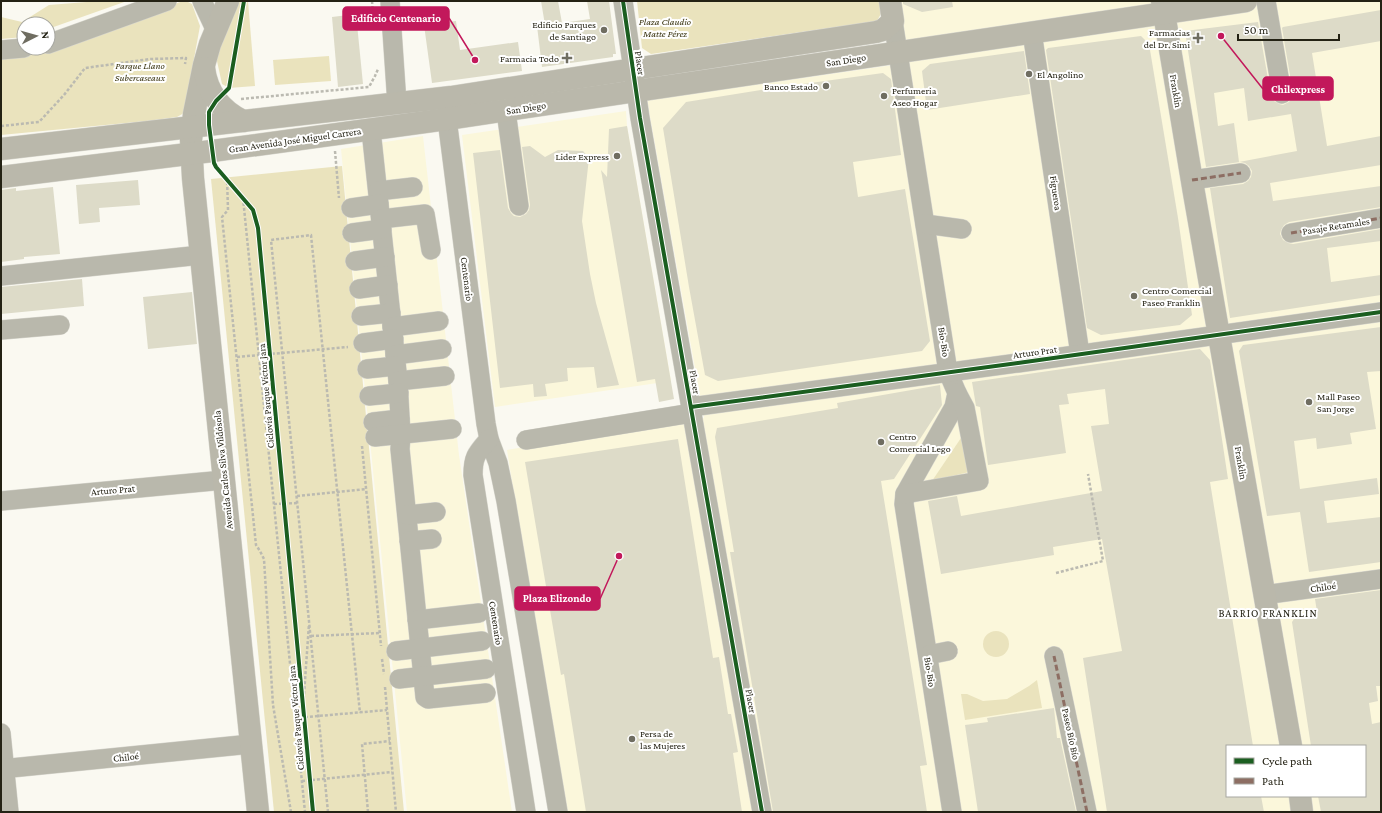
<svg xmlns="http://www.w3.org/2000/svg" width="1382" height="813" font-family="'Crimson Pro',serif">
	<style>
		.built { fill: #fbf7db; fill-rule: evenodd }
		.green { fill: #eae3bd }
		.building { fill: #dddbc8; fill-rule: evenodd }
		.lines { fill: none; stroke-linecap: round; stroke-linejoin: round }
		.minor-casing { stroke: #d7d6ce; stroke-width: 20 }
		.major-casing { stroke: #d7d6ce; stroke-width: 23 }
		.path { stroke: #bbbab1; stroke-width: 2.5; stroke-dasharray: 3 2; stroke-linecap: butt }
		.minor { stroke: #b9b8ac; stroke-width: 19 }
		.major { stroke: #bab8ab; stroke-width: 22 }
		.quiet { stroke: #8d6e63; stroke-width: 3; stroke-dasharray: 6 3; stroke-linecap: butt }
		.cycleway-casing { stroke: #fff; stroke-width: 6 }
		.cycleway { stroke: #1b5e20; stroke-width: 4 }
		.poi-dot { fill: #6f6d61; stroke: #fff; stroke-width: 1.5 }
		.labels { text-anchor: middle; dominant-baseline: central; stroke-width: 4; stroke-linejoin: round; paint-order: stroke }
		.park-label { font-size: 10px; font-style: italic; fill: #39330f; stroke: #fff }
		.poi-label { font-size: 10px; fill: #242214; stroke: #fff; text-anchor: start }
		.street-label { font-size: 10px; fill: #242214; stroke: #fff }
		.neighbourhood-label { font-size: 11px; letter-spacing: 1px; fill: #242214; stroke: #fff }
		.leader { fill: none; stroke: #c2185b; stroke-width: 1.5 }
		.callout-dot { fill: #c2185b; stroke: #fff; stroke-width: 1.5 }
		.callout { fill: #c2185b; stroke: #c2185b; stroke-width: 1.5 }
		.callout-label { font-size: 11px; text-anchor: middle; font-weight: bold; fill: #fff }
	</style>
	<rect width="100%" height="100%" fill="#faf9f1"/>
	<g class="built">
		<path d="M899 1H1381V812H564L507 450 704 418 647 100 907 63ZM1227 746H1365V796H1227Z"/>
		<polygon points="626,111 627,126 671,381 495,407 462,135"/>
		<polygon points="423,136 459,455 512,812 407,812 341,149"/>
	</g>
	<g class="green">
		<polygon points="99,1 127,1 48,29 48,24 24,24 24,37 1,39 1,17 22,22 49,5"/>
		<polygon points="183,1 186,1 192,4 200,26 184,113 177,117 147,121 1,135 1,55 47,49"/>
		<polygon points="237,1 248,1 255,86 229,88 222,84 217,61 217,49"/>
		<polygon points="637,1 881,1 883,10 877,21 651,54 642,48"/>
		<polygon points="329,56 331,81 275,85 273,60"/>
		<polygon points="342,166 404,812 274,812 211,179"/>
		<polygon points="963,435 969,472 932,481"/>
		<circle cx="996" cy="644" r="13"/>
		<polygon points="1037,680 1042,708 965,720 961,694 967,694 983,701 1007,699 1029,686"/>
	</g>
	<g class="building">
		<polygon points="541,1 558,1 562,23 590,19 587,1 609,1 616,54 613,54 613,57 542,67 537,26 545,25"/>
		<polygon points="903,1 952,1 953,7 922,12 903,4"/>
		<path d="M1381 10V41L1312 53 1327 146 1381 136V165L1270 183 1273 201 1381 186V207L1289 222 1284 225 1281 230 1280 234 1283 240 1288 243 1293 244 1381 229V241L1327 248 1331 282 1381 275V295L1230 318 1210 188 1243 184 1248 181 1251 177 1252 171 1249 166 1245 163 1240 162 1206 167 1185 31 1258 22 1271 96 1274 101 1279 104 1283 105 1289 102 1292 97 1293 93 1282 28 1283 27ZM1244 88 1248 121 1291 114 1297 151 1239 162 1234 123 1218 126 1214 93Z"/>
		<polygon points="356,14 363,84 338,87 332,17"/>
		<polygon points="456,21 460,50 518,42 522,71 432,83 424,25"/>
		<polygon points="1141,36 1149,44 1178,218 1192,315 1180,325 1101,335 1087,328 1046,50 1048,48"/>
		<polygon points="1024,51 1030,94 927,110 922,71 930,64"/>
		<polygon points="883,73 891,79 901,155 853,162 858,197 905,189 930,341 922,351 718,381 705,375 689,287 663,128 686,102 774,88"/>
		<polygon points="627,126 674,399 659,402 655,379 637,382 601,170 607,177 609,129"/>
		<polygon points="530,146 545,157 558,150 583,151 589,158 582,221 590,274 596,303 619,385 597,388 594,367 567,368 568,381 545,384 547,396 534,397 533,384 500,388 473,153 500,150 508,208 511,213 514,216 520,217 526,214 529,210 530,205 522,147"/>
		<polygon points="138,180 140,205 99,208 100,222 79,224 76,185"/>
		<polygon points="53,187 60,254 24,257 24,259 1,262 1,190 16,188 16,191"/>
		<polygon points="82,279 84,306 1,314 1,287"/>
		<polygon points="192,292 197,344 148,349 143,297"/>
		<polygon points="1381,327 1381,371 1367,372 1376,429 1350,433 1352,444 1317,449 1316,438 1294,441 1300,489 1377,478 1379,494 1324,501 1327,523 1381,517 1381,562 1309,572 1300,512 1267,516 1239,351 1243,345"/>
		<polygon points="1200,349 1210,360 1228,479 1210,482 1253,746 1227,746 1227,796 1261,796 1264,812 1107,812 1083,658 1122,651 1102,539 1053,547 1054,555 941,574 928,501 957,496 961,516 1102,491 1091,426 1109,424 1105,389 1067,394 1069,404 1059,405 1066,453 988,465 980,407 976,406 972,382"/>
		<polygon points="940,385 942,405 894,479 881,481 927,765 920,766 927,812 773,812 730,552 734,552 715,437 717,428 838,408 837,403"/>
		<polygon points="678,439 713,658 719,657 728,714 731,714 738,752 733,753 742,812 586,812 564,674 561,675 525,462"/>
		<polygon points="1381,590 1381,686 1376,686 1378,701 1369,703 1372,724 1381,722 1381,812 1321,812 1318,796 1365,796 1365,746 1311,746 1292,622 1297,615 1317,612 1315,599"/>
		<polygon points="1054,708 1057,738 1060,738 1076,812 978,812 965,725 988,722 987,718"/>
	</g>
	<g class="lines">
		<g class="minor-casing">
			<g id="minor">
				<polyline points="202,1 215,29"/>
				<polyline points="390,1 397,104"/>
				<polyline points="623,1 640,118 762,812"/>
				<polyline points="1266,1 1282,94"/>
				<polyline points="893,21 948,372 957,393 954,407 905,494 904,504 952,812"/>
				<polyline points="1032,32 1080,354"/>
				<polyline points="48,44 167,1"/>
				<polyline points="1,50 24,48"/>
				<polyline points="506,111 519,206"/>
				<polyline points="447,119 486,424 489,439 498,463 506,501 558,812"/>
				<polyline points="371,130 398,381 401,435 400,449 425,697 428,699 486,693"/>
				<polyline points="1192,180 1241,173"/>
				<polyline points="378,191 413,187"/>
				<polyline points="351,208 379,204"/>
				<polyline points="381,219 425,214 431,250"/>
				<polyline points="925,224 962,229"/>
				<polyline points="352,233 382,229"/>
				<polyline points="1291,233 1381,218"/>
				<polyline points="355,261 385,257"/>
				<polyline points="1,276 201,255"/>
				<polyline points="359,289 388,285"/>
				<polyline points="361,316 391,313"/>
				<polyline points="392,327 439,321"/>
				<polyline points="1,330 60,325"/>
				<polyline points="363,343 394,339"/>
				<polyline points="395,355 442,349"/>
				<polyline points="367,369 396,366"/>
				<polyline points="398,381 445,376"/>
				<polyline points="369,396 399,393"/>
				<polyline points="691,407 1018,363 1381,312"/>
				<polyline points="373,422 400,419"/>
				<polyline points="375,437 452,429"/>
				<path d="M489 439C477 453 473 456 473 475L526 812"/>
				<polyline points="526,440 692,413"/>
				<polyline points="905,494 979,481 965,408 957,393"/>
				<polyline points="1,501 224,480"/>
				<polyline points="407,515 436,512"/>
				<polyline points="409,541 432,539"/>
				<polyline points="1264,595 1381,579"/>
				<polyline points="417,620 479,613"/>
				<polyline points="396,651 482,641"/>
				<polyline points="928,655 948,651"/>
				<polyline points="1054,656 1087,812"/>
				<polyline points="399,679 486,669"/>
				<polyline points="1,733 9,812"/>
				<polyline points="1,769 251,744"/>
			</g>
		</g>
		<g class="major-casing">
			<g id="major">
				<polyline points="228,1 210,44 204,65 194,114 191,140 193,178 258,812"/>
				<polyline points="1162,1 1194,193 1291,746"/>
				<path d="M204 68C207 93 221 110 243 121"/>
				<polyline points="1,149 451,97 876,32 883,30 893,21 890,1"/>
				<polyline points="1,177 212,151 447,119 1246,1"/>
				<polyline points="1300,796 1302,812"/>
			</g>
		</g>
		<g class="path">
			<polyline points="372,1 374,26"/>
			<polyline points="241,99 369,87 375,76 378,69"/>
			<polyline points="1,126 39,122 64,95 85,68 150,59 186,58 185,64"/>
			<polyline points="335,151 339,198"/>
			<polyline points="227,177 228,210 222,217 256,545 260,551 264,559 273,705 291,812"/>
			<polyline points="243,198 305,812"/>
			<polyline points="237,357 348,347"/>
			<polyline points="362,446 381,646"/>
			<polyline points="297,496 366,489"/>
			<polyline points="274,504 298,503"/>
			<polyline points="1056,573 1103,561 1088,474"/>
			<polyline points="311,636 380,633"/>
			<polyline points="382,659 384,674"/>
			<polyline points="385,687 396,812"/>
			<polyline points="303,709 309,624"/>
			<polyline points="295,718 387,710"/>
			<polyline points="302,781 392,772"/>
			<polyline points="328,812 271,240 311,235 360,713"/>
			<polyline points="368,812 362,744 390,741"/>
		</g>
		<use href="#minor" class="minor"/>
		<use href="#major" class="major"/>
		<g class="quiet">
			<polyline points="1192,180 1241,173"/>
			<polyline points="1291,233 1381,218"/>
			<polyline points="1054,656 1087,812"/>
		</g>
		<g class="cycleway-casing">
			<g id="cycleway">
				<polyline points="244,1 229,88 216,101 209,112 209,125 214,163 216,167 253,210 258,228 313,812"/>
				<polyline points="623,1 640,118 762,812"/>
				<polyline points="691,407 1018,363 1381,312"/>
			</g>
		</g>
		<use href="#cycleway" class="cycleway"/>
	</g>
	<g class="poi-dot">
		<circle cx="604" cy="30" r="4"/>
		<path d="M1196 32h4v4h4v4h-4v4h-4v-4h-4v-4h4z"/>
		<path d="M565 52h4v4h4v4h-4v4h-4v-4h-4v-4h4z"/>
		<circle cx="1029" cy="74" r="4"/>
		<circle cx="826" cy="86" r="4"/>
		<circle cx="884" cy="96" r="4"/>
		<circle cx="617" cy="156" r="4"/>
		<circle cx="1134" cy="296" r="4"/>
		<circle cx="1309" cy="402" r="4"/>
		<circle cx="881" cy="442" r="4"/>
		<circle cx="632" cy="739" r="4"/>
	</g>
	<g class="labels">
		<g class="park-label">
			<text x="665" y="21">Plaza Claudio<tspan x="665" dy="12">Matte Pérez</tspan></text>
			<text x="140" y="65">Parque Llano<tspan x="140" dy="12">Subercaseaux</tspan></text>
		</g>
		<g class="poi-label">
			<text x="596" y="24" text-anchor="end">Edificio Parques<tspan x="596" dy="12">de Santiago</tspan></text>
			<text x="1190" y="32" text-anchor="end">Farmacias<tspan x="1190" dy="12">del Dr. Simi</tspan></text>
			<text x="559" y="58" text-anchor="end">Farmacia Todo</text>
			<text x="1037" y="74">El Angolino</text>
			<text x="818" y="86" text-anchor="end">Banco Estado</text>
			<text x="892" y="90">Perfumeria<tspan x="892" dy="12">Aseo Hogar</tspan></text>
			<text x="609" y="156" text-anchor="end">Lider Express</text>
			<text x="1142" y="290">Centro Comercial<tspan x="1142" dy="12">Paseo Franklin</tspan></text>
			<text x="1317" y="396">Mall Paseo<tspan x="1317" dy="12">San Jorge</tspan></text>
			<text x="889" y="436">Centro<tspan x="889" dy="12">Comercial Lego</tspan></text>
			<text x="640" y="733">Persa de<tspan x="640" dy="12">las Mujeres</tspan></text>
		</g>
		<g class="street-label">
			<text transform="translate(846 60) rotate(-9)">San Diego</text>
			<text transform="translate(640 63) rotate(82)">Placer</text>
			<text transform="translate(1176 91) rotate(80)">Franklin</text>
			<text transform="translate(526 108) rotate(-9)">San Diego</text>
			<text transform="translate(295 140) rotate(-8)">Gran Avenida José Miguel Carrera</text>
			<text transform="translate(1056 193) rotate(82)">Figueroa</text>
			<text transform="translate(1336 226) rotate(-9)">Pasaje Retamales</text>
			<text transform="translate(467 279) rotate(83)">Centenario</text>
			<text transform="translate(944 342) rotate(81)">Bio-Bio</text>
			<text transform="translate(1035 352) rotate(-8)">Arturo Prat</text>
			<text transform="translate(695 382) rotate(80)">Placer</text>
			<text transform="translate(266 396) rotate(-95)">Ciclovía Parque Víctor Jara</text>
			<text transform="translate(1241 463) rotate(80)">Franklin</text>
			<text transform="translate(223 470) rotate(-96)">Avenida Carlos Silva Vildósola</text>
			<text transform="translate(113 490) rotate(-5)">Arturo Prat</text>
			<text transform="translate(1323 587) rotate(-8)">Chiloé</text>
			<text transform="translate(496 623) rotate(81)">Centenario</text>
			<text transform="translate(930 672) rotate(81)">Bio-Bio</text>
			<text transform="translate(751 701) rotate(80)">Placer</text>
			<text transform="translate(296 718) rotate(-95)">Ciclovía Parque Víctor Jara</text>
			<text transform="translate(1071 734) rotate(78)">Paseo Bío Bío</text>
			<text transform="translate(126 757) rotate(-6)">Chiloé</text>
		</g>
		<g class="neighbourhood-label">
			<text x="1268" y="613">BARRIO FRANKLIN</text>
		</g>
	</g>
	<path class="leader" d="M475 60L449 18M1221 36L1263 89M619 556L600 599"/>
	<g class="callout-dot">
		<circle cx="475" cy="60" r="4"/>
		<circle cx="1221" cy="36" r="4"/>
		<circle cx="619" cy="556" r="4"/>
	</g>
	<g class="callout">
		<rect x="343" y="7" width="106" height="23" rx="4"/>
		<rect x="1263" y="77" width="70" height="23" rx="4"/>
		<rect x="515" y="587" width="85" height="23" rx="4"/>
	</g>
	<g class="callout-label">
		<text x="396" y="22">Edificio Centenario</text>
		<text x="1298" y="93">Chilexpress</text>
		<text x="557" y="602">Plaza Elizondo</text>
	</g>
	<rect width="1382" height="813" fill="none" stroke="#242214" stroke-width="4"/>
	<rect x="1226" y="745" width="140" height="52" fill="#ffffff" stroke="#a7a7a1"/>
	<rect x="1234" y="758" width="20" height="6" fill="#1b5e20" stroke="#a7a7a1"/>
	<text x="1262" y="765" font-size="12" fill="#242214">Cycle path</text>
	<rect x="1234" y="778" width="20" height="6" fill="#8d6e63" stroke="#a7a7a1"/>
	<text x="1262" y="785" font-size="12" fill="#242214">Path</text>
	<g transform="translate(36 36) rotate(84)"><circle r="19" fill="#ffffff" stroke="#a7a7a1"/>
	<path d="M0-3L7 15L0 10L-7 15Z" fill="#6f6d61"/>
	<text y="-6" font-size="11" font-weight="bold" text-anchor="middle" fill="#242214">N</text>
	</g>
	<path d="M1238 34v6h101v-6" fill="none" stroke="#242214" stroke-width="2"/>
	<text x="1244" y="34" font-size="12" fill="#242214" stroke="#ffffff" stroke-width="3" paint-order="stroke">50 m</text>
</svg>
